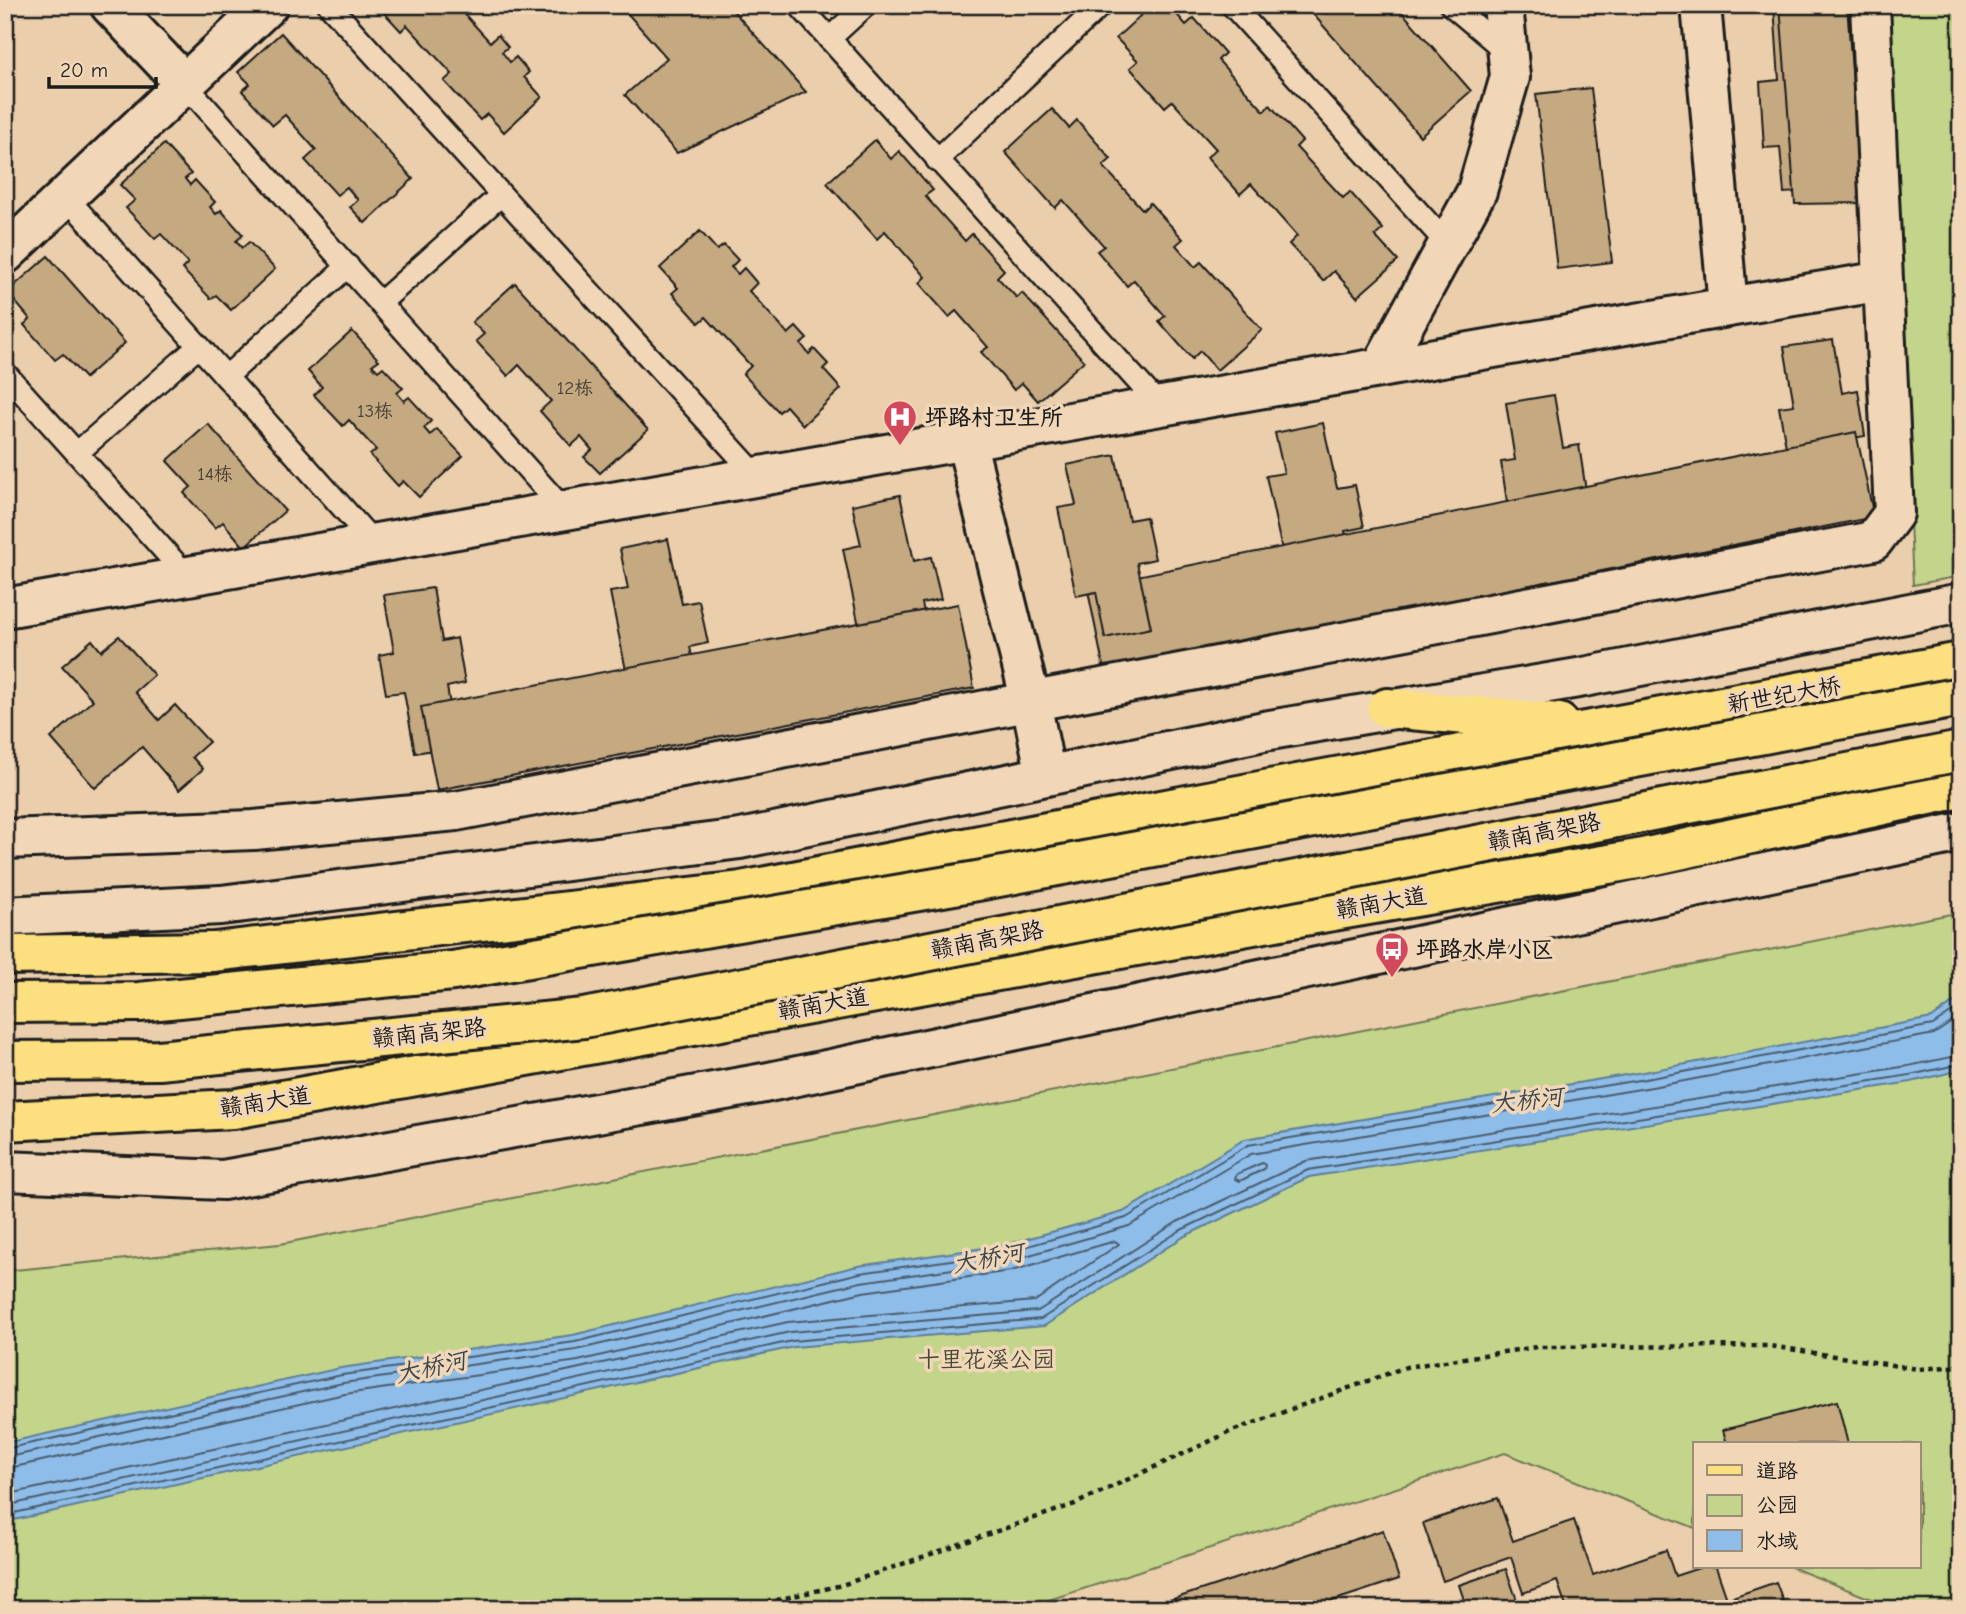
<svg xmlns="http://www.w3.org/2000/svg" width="1966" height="1614" font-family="'Comic Neue','LXGW WenKai TC',sans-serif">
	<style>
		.green { fill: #c2d58a; stroke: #6f7853; stroke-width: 2 }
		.water { fill: #8ebde9; stroke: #607d97; stroke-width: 2 }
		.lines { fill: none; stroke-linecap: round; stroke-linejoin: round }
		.shore { stroke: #4a5c6e; stroke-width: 2 }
		.building { fill: #c5a981; stroke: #1c1c1c; stroke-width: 2 }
		.service-casing { stroke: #1c1c1c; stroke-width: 26 }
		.minor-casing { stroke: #1c1c1c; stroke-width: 44 }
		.tertiary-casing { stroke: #1c1c1c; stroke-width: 44 }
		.primary-casing { stroke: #1c1c1c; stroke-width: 44 }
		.path { stroke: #1c1c1c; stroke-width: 4.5; stroke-dasharray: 5 5; stroke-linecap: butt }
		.service { stroke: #f1d7b8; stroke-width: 21 }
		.minor { stroke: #f1d7b8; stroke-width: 38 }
		.tertiary { stroke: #f1d7b8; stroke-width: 38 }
		.primary { stroke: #fce080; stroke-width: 38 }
		.trunk-bridge-casing { stroke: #1c1c1c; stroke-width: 44; stroke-linecap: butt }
		.trunk-bridge { stroke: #fce080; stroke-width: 38 }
		.labels { text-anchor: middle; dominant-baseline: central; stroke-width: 7; stroke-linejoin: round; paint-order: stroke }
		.number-label { font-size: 19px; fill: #463f35 }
		.poi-label { font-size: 23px; font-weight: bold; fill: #1c1c1c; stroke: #f1d7b8; text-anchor: start }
		.street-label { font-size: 23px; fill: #1c1c1c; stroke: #f1d7b8 }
		.park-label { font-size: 23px; fill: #464a38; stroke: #f1d7b8 }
		.water-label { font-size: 24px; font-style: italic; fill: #38444f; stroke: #f1d7b8 }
	</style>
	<rect width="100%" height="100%" fill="#ebcfac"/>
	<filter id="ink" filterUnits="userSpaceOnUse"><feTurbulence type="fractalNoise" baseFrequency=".0143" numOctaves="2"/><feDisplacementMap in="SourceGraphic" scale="14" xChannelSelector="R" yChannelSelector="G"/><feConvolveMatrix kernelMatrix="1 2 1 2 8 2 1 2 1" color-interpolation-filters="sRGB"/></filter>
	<g filter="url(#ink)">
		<g class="green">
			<polygon points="1886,5 1961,5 1961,576 1913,585"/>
			<polygon points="1961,912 1961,1609 1896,1609 1791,1567 1919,1567 1919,1444 1695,1444 1695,1528 1505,1453 1021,1609 5,1609 5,1271 280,1244"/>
		</g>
		<polygon class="water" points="1961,997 1961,1070 1911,1082 1309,1177 1185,1236 1044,1326 794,1347 5,1522 5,1443 341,1368 573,1335 858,1266 1005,1245 1123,1212 1245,1139 1649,1071 1932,1018"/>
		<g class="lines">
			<g class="shore">
				<polygon points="1262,1163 1265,1165 1264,1169 1240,1181 1235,1179 1237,1174"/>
				<polyline points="5,1449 342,1375 575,1342 860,1273 1007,1252 1126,1218 1248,1145 1651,1078 1933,1025 1961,1006"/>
				<polyline points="5,1458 343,1383 576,1350 861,1282 1009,1261 1129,1226 1251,1154 1652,1087 1934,1034 1961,1016"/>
				<polyline points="5,1469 345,1394 578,1361 863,1292 1011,1271 1115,1241 1119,1244 1035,1301 788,1322 5,1495"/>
				<polyline points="5,1506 790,1332 1038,1311 1177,1222 1306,1161 1908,1066 1961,1055"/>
				<polyline points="5,1515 792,1341 1041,1319 1181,1230 1308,1170 1910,1075 1961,1064"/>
			</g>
		</g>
		<g class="building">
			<polygon points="377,5 456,5 490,42 498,35 508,47 502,52 510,62 516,57 529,72 524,77 542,97 504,132 487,114 480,120 444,81 452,74 407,25 401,31"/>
			<polygon points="620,5 728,5 806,92 677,153 625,95 667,58"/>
			<polygon points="1152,5 1169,5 1186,25 1194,18 1225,53 1218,60 1264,111 1270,105 1302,141 1296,147 1343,198 1350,192 1383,229 1375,236 1398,261 1357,297 1334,271 1323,281 1289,244 1297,236 1251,184 1240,194 1207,157 1216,149 1172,101 1165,107 1130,68 1138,61 1116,38"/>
			<polygon points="1305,5 1396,5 1471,91 1420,136"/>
			<polygon points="1774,5 1825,5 1838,189 1784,193 1780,147 1764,148 1760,82 1779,80"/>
			<polygon points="1780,5 1847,5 1862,203 1795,204"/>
			<polygon points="281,33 413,179 365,223 350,207 358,200 347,187 337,195 305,160 316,150 285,115 273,125 242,91 250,84 238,72"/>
			<polygon points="1591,88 1612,262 1557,269 1536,94"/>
			<polygon points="1052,109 1069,128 1077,120 1111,159 1103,166 1143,210 1150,203 1183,239 1176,245 1195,267 1201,262 1262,330 1217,370 1200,351 1192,359 1159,321 1165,316 1134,280 1127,286 1097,251 1104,246 1063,200 1055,208 1005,152"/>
			<polygon points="875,140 891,159 899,151 933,190 925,196 965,241 972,234 1004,270 997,277 1017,298 1022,293 1084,361 1038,401 1022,383 1014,390 981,352 988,347 956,311 949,317 919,283 925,277 885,231 877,239 827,183"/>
			<polygon points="164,144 191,174 185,179 190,185 195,180 215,202 210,207 216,214 221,210 243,235 236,241 242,248 249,242 275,269 231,310 216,295 211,299 182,269 188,263 161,234 155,239 126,208 135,200 120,185"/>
			<polygon points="700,231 717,250 724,245 738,260 731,267 738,274 744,268 757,283 749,291 788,334 796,327 807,339 801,344 809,354 814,349 828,364 823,369 841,389 803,425 786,406 779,412 743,374 751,366 706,317 699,323 672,293 678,288 660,268"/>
			<polygon points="48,256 125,343 85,378 63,354 55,360 24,325 30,319 7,292"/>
			<polygon points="515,283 648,430 600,473 584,457 592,450 581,437 571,446 540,411 551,401 519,365 508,376 476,341 484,334 472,322"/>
			<polygon points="352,331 379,360 372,365 378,371 383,367 403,388 397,393 404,401 409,397 431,421 424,428 430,435 437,429 463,456 419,497 403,481 398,486 370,455 376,450 349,420 343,426 314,395 322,387 308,371"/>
			<polygon points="1833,340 1842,393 1858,390 1865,436 1847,439 1858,499 1815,506 1804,444 1786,447 1779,407 1794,405 1784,347"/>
			<polygon points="1554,395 1563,448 1579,445 1586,491 1569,494 1579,554 1536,561 1525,499 1507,502 1501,462 1515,460 1506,403"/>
			<polygon points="1323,423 1337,488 1355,485 1364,527 1345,531 1359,596 1313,606 1303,560 1285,564 1266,476 1284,473 1275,433"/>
			<polygon points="208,424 285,511 244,547 223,522 215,528 184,493 191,487 167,461"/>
			<polygon points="1856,432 1874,517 1104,670 1087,586"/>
			<polygon points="1115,455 1129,520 1146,517 1155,559 1137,563 1151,628 1105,638 1096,592 1076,596 1058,508 1076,505 1067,465"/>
			<polygon points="900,495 914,561 931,557 941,599 922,603 936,669 890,678 880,632 861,636 843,549 861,545 852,505"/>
			<polygon points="668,539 682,604 699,601 708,643 690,647 704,712 658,722 648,676 628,680 610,592 628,589 620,549"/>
			<polygon points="433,588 442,641 457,638 465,683 447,687 457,746 415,753 404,692 386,694 379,655 394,652 384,595"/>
			<polygon points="958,604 974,688 437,790 421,707"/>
			<polygon points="119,636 154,675 135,692 159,720 175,705 209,742 192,757 203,769 179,790 142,747 95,788 51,738 93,700 62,666 92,640 101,651"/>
			<polygon points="1837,1401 1848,1444 1727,1444 1723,1430"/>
			<polygon points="1498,1498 1513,1541 1574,1520 1593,1575 1666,1550 1675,1576 1702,1567 1716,1567 1727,1599 1776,1582 1786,1609 1698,1609 1697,1605 1682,1609 1679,1599 1649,1609 1567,1609 1557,1581 1523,1593 1511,1557 1443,1581 1423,1523"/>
			<polygon points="1383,1530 1399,1579 1308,1609 1143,1609"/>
			<polygon points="1506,1569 1520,1609 1467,1609 1459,1585"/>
		</g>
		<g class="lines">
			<g class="service-casing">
				<g id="service">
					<polyline points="329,5 757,476"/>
					<polyline points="799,5 1160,406"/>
					<polyline points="1232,5 1448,245"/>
					<polyline points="1451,5 1508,53"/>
					<polyline points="829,39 866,5"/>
					<polyline points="185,84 564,510"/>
					<polyline points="937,160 1101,5"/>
					<polyline points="67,198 374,543"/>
					<polyline points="380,303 501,195"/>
					<polyline points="5,373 187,576"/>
					<polyline points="226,377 348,266"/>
					<polyline points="77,453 199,346"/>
				</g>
			</g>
			<g class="minor-casing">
				<g id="minor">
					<polyline points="110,5 185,84"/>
					<polyline points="5,254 268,5"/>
					<polyline points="1728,307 1883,281"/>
					<polyline points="1381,367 1477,191 1510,77 1503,5"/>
					<polyline points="966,440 1031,702 1046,776"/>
					<polyline points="5,608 1728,307 1701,5"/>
					<polyline points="5,839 254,830 456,811 1873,541 1894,513 1870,5"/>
				</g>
			</g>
			<g class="tertiary-casing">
				<g id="tertiary">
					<polyline points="5,916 221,905 740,839 1264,731 1584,677 1961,603"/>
					<polyline points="5,1171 223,1180 764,1083 1961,832"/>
				</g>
			</g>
			<g class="primary-casing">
				<g id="primary">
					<polyline points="1387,708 1559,723"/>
					<polyline points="5,955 214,952 741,891 1270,789 1961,662"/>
					<polyline points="5,1121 233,1109 1286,919 1638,859 1961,788"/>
				</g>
			</g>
			<polyline class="path" points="737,1609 842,1585 1075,1504 1232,1431 1406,1367 1536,1347 1770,1346 1918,1369 1961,1366"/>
			<use href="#service" class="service"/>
			<use href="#minor" class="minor"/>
			<use href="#tertiary" class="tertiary"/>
			<use href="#primary" class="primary"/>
			<g class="trunk-bridge-casing">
				<g id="trunk-bridge">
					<polyline points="5,1003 139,1002 453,971 977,881 1961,697"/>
					<polyline points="5,1061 159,1060 584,1018 1961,751"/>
				</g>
			</g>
			<use href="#trunk-bridge" class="trunk-bridge"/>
		</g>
	</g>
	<defs>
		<g id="hospital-pin" transform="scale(1.75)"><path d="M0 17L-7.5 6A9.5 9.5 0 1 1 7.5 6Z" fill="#d1495b" stroke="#f1d7b8"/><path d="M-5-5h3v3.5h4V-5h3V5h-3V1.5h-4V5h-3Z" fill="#fff"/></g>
		<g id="bus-pin" transform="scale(1.75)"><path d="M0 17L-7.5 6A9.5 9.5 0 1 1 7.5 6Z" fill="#d1495b" stroke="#f1d7b8"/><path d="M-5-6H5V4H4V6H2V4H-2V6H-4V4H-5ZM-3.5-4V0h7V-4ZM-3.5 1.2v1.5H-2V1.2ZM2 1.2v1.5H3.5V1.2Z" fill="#fff"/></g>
	</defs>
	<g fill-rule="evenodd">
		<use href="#hospital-pin" x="900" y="417"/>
		<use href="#bus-pin" x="1392" y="949"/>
	</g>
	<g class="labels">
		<g class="number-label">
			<text x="575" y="388">12栋</text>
			<text x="375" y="411">13栋</text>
			<text x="215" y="474">14栋</text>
		</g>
		<g class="poi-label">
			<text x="925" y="417">坪路村卫生所</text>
			<text x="1416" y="949">坪路水岸小区</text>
		</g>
		<g class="street-label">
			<text transform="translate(1784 695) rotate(-10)">新世纪大桥</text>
			<text transform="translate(1544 832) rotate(-11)">赣南高架路</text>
			<text transform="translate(1381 903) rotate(-10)">赣南大道</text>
			<text transform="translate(987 940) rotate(-11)">赣南高架路</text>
			<text transform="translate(823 1004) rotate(-10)">赣南大道</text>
			<text transform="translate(429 1033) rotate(-6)">赣南高架路</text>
			<text transform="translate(265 1102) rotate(-9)">赣南大道</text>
		</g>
		<g class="park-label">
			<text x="986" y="1359">十里花溪公园</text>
		</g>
		<g class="water-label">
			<text transform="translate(1527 1100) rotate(-6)">大桥河</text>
			<text transform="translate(988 1258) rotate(-10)">大桥河</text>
			<text transform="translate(431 1367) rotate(-12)">大桥河</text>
		</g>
	</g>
	<rect width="1966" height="1614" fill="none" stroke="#f1d7b8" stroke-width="28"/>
	<rect x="14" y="14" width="1938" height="1586" fill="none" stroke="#1c1c1c" stroke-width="2.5" filter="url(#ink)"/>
	<rect x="1693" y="1442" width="228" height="126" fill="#f1d7b8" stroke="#9c8c7a" stroke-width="2"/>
	<rect x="1707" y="1465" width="35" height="10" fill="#fce080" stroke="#9c8c7a" stroke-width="2"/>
	<text x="1756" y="1478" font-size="21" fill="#1c1c1c">道路</text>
	<rect x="1707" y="1495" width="35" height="21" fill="#c2d58a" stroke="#9c8c7a" stroke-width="2"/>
	<text x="1756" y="1512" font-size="21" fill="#1c1c1c">公园</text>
	<rect x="1707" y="1530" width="35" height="21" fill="#8ebde9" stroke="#9c8c7a" stroke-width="2"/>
	<text x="1756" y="1548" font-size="21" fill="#1c1c1c">水域</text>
	<path d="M49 77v10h107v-10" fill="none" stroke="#1c1c1c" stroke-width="3.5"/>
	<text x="60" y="77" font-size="21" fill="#1c1c1c" stroke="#f1d7b8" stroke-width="5" paint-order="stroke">20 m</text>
</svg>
